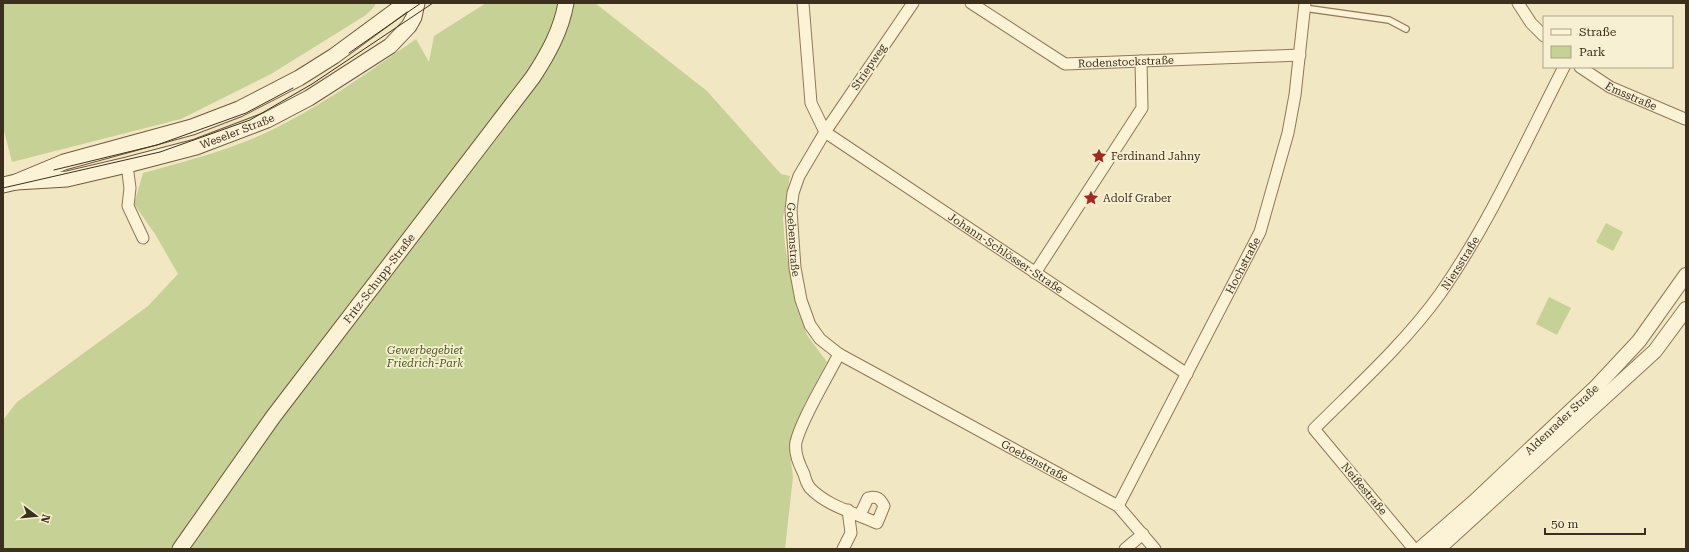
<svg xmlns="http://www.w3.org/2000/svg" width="1689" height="552" font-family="'Roboto Serif',serif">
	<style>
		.green { fill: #c6d196 }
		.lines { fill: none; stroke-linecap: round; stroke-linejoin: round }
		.service-casing { stroke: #8e7858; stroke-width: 8 }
		.minor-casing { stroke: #8e7858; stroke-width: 13 }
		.tertiary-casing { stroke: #8e7858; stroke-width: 16 }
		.secondary-casing { stroke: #70593b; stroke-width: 17 }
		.service { stroke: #fcf3d7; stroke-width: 5.5 }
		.minor { stroke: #fcf3d7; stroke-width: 11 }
		.tertiary { stroke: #fcf3d7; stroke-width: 14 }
		.secondary { stroke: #fcf3d7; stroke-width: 15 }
		.tram { stroke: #3d2f1d; stroke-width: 1 }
		.labels { text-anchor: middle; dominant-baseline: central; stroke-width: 3.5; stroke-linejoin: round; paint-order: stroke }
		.street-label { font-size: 11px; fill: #3d2f1d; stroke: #f8f0d3 }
		.poi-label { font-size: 11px; fill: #3d2f1d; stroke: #f8f0d3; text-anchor: start }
		.park-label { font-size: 11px; font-style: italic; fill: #495b22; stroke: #f8f0d3 }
	</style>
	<rect width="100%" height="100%" fill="#f2e7c3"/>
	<g class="green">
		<polygon points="3,3 376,3 374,7 366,15 271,74 181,119 12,162 3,127"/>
		<path d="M486 3H595L707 91 781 174 790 176 783 218 785 245 796 306 807 335 827 362 804 405 793 434 791 462 793 477 785 549H3V420L17 402 148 306 178 274 155 234 134 204 143 173C182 162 223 152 261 135 316 110 367 73 416 39L429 62 434 36Z"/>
		<polygon points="1606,223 1623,232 1613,251 1596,242"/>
		<polygon points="1549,297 1571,308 1557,335 1536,324"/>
	</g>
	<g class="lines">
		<g class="service-casing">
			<polyline id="service" points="1304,8 1389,20 1406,29"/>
		</g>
		<g class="minor-casing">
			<g id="minor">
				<path id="s1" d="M803 3 811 103 825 132 1187 374"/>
				<path id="s2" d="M913 3 825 132 799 176 793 193 791 210 795 268 801 300 810 325 820 339 839 354 1118 506 1155 549"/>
				<path id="s3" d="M971 3 1065 64 1300 55"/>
				<polyline points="1518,3 1531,23 1544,36"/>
				<path id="s4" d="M1580 67 1610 87 1685 119"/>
				<polyline points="127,165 130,188 128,206 143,238"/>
				<polyline points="1035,273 1142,108 1141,61"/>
				<path d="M839 354C827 378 802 418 796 442 794 453 799 464 804 474 805 478 807 484 810 488 827 506 855 513 877 523L884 506C880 498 877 496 868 498L860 515"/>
				<path id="s5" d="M1118 506 1260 232 1288 133 1295 95 1305 3"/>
				<polyline points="843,549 851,533 848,510"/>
				<polyline points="1125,549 1143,534"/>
				<path id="s6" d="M1414 549 1314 429C1357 386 1404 344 1440 294 1489 224 1525 143 1564 67"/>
			</g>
		</g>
		<g class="tertiary-casing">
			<g id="tertiary">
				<path id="s7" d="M1420 549 1474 502 1597 386 1639 341 1686 275"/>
				<polyline points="1438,549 1655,351 1686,309"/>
			</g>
		</g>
		<g class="secondary-casing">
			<g id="secondary">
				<path id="s8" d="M16 182 67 179 127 165 196 147 267 120 309 98 390 46 409 26 414 17 417 3"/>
				<polyline points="3,185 16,182 64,162 192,127 239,109 299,78 334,56 406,3"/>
				<path id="s9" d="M180 549 273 417 533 77C548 54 561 31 566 3"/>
			</g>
		</g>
		<use href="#service" class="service"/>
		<use href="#minor" class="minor"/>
		<use href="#tertiary" class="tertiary"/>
		<use href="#secondary" class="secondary"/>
		<g class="tram">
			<polyline points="349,53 421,3"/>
			<polyline points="54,170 157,145 246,113 293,88"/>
			<polyline points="3,188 160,152 250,120 312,84 433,3"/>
		</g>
	</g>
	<defs>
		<g id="sight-bare" transform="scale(1.2)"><path d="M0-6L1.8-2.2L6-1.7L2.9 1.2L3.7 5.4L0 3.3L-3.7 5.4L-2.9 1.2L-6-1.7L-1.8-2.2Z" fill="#a22a23" stroke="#f8f0d3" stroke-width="2.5" paint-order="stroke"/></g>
	</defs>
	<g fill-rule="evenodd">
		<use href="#sight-bare" x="1099" y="156"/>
		<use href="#sight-bare" x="1091" y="198"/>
	</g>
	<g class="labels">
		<g class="street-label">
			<text stroke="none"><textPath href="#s3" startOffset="173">Rodenstockstraße</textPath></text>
			<text transform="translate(869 67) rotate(-56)">Striepweg</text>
			<text stroke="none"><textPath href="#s4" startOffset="59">Emsstraße</textPath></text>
			<text stroke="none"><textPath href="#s8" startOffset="228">Weseler Straße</textPath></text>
			<text stroke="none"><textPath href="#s2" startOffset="272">Goebenstraße</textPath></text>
			<text stroke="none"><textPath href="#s1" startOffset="350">Johann-Schlösser-Straße</textPath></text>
			<text stroke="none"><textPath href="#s6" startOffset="378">Niersstraße</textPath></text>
			<text stroke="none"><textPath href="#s5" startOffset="271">Hochstraße</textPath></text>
			<text stroke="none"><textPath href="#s9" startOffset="336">Fritz-Schupp-Straße</textPath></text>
			<text stroke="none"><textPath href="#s7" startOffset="192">Aldenrader Straße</textPath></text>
			<text stroke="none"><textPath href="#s2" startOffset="624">Goebenstraße</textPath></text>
			<text transform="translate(1364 489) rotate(50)">Neißestraße</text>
		</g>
		<g class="poi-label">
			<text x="1111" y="156">Ferdinand Jahny</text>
			<text x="1103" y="198">Adolf Graber</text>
		</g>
		<g class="park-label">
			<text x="425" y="350">Gewerbegebiet<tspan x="425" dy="13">Friedrich-Park</tspan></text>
		</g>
	</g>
	<rect width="1689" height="552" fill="none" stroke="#3d2f1d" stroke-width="8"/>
	<rect x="1543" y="16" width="130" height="52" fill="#f8f0d3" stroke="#ada38a"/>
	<rect x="1551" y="29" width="20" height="6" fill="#fcf3d7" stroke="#ada38a"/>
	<text x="1579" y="36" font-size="12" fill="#3d2f1d">Straße</text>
	<rect x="1551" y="46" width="20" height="12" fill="#c6d196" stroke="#ada38a"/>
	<text x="1579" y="56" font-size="12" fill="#3d2f1d">Park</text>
	<g transform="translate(36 516) rotate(106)" stroke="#f8f0d3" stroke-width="3" paint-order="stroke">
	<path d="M0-3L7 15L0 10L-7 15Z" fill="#3d2f1d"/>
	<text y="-6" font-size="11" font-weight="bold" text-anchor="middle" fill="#3d2f1d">N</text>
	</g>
	<path d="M1545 528v6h100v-6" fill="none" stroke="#3d2f1d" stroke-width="2"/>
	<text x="1551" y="528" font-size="12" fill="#3d2f1d" stroke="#f8f0d3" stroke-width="3" paint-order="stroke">50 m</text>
</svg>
